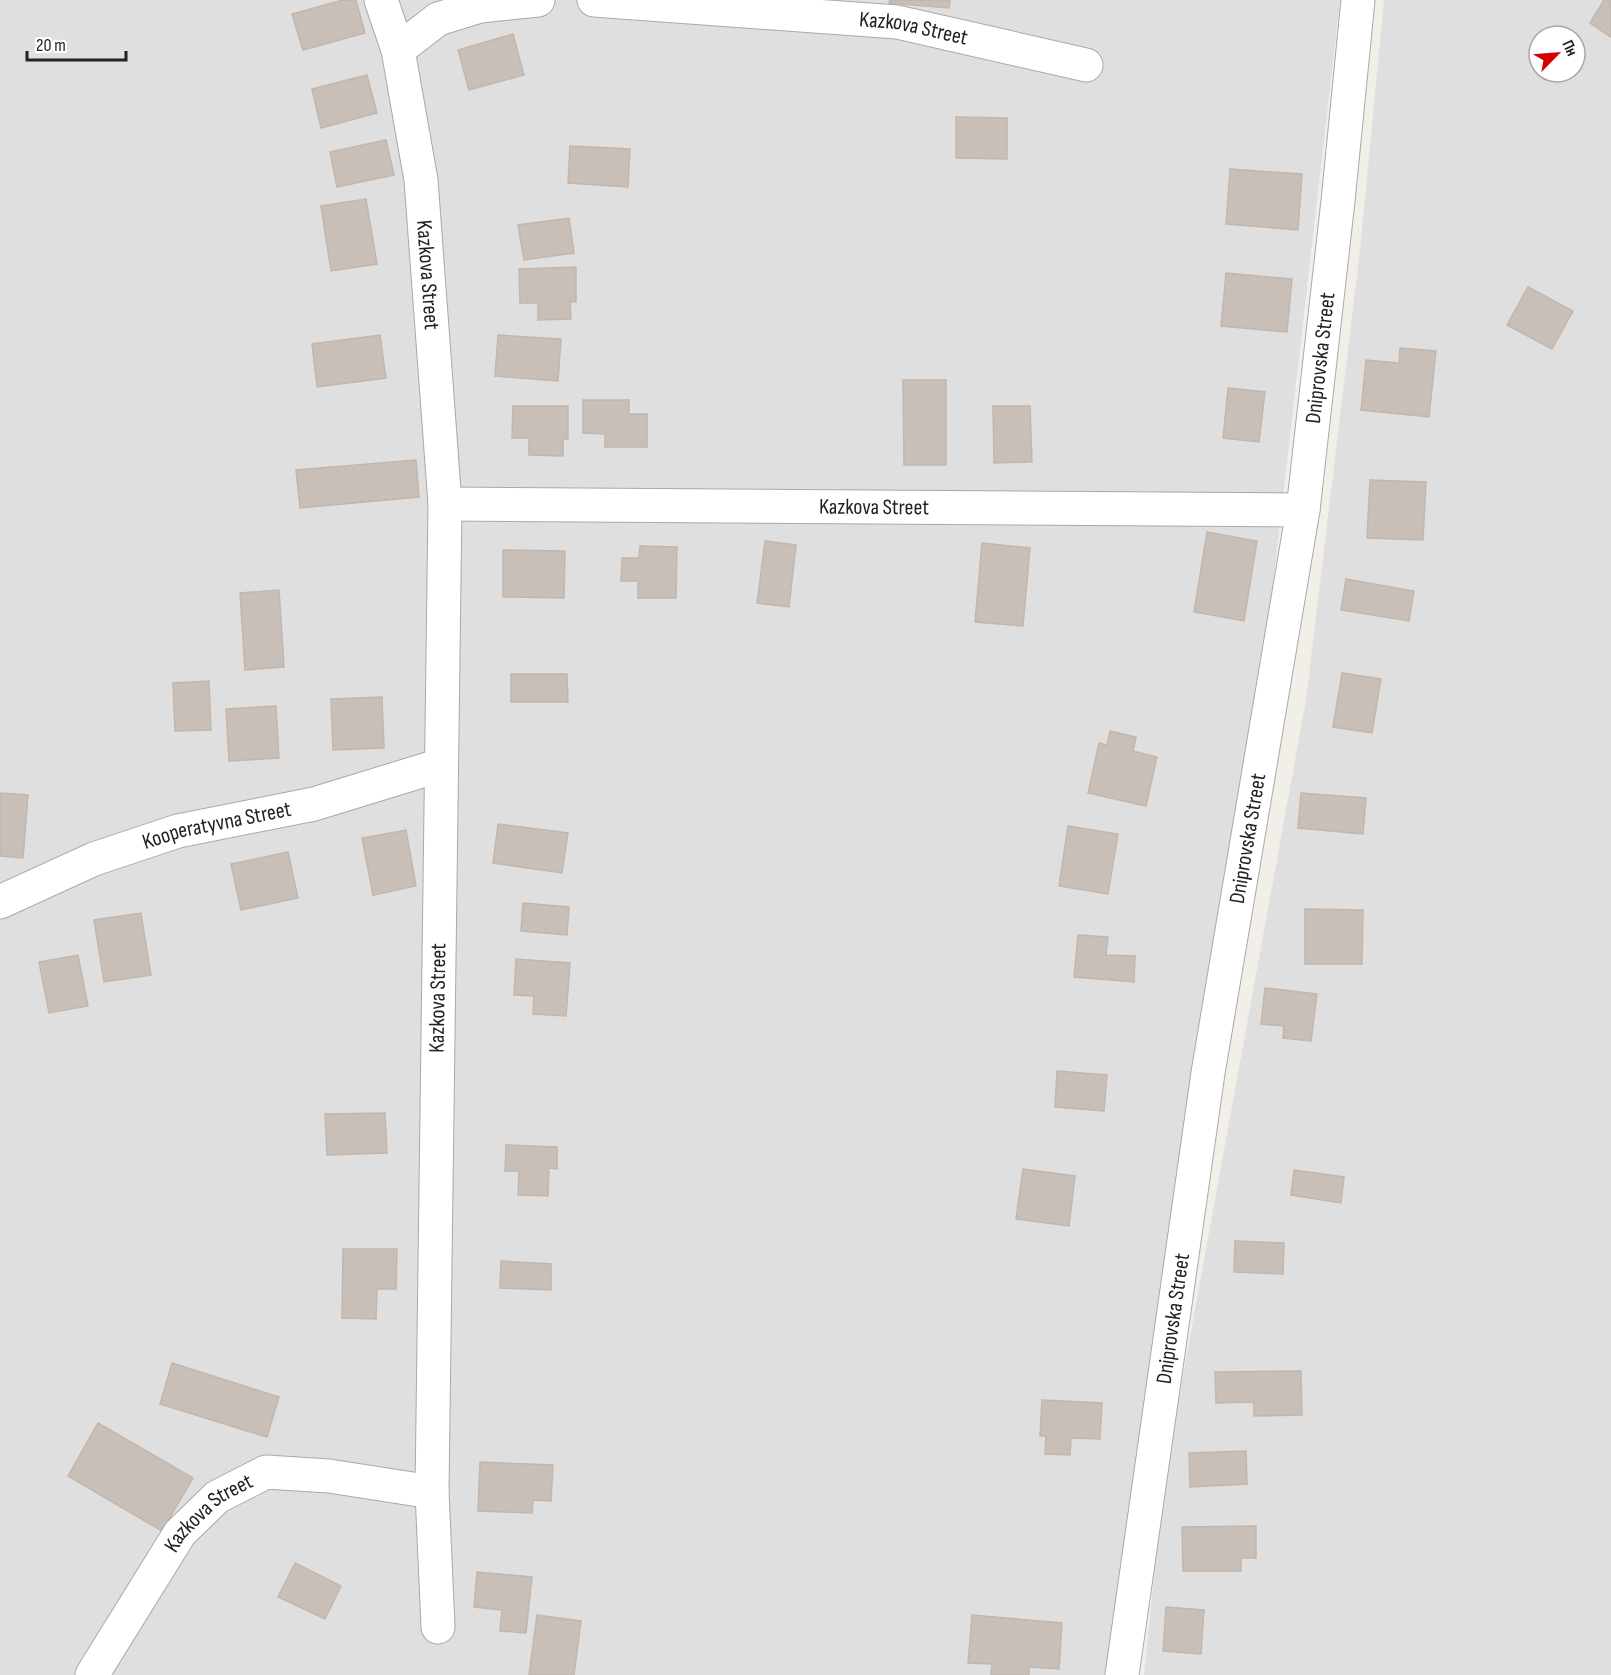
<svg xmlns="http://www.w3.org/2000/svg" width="1611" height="1675" font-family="'Sofia Sans Condensed',sans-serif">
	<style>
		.residential { fill: #e0dfdf; fill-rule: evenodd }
		.building { fill: #c7bfb8; stroke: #c4b6ab; stroke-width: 1.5 }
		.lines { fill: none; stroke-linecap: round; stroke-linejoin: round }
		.minor-casing { stroke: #a9a9a9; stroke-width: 35 }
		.minor { stroke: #fff; stroke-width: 33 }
		.labels { text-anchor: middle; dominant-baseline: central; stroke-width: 4.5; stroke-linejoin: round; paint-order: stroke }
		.street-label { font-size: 22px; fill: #222; stroke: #fff }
	</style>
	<rect width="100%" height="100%" fill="#f2efe9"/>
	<g class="residential">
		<polygon points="0,0 1340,0 1264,664 1106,1675 0,1675"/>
		<path d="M1384 0H1611V1675H1144L1164 1480 1306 700 1360 250ZM1539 36H1575V72H1539Z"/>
	</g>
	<g class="building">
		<polygon points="343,0 356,0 365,33 303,50 292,14"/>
		<polygon points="890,0 950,0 949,8 889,3"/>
		<polygon points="1604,0 1611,0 1611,37 1590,23"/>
		<polygon points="513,34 524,75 469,90 458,50"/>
		<polygon points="367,75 377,113 321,128 312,89"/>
		<polygon points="956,117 1007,118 1007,159 956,158"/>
		<polygon points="386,140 394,175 337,187 330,152"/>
		<polygon points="570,146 630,149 628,187 568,183"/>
		<polygon points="1230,169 1302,174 1298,230 1226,224"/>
		<polygon points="366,199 377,264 331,271 321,206"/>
		<polygon points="569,218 574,253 524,260 518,225"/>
		<polygon points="576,267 576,302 570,302 571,319 538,320 538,303 520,303 519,269"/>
		<polygon points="1226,273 1292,279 1287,332 1221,326"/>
		<polygon points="1528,287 1573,311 1552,349 1507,325"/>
		<polygon points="380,335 386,378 317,387 312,344"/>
		<polygon points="498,335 561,339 558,381 495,376"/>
		<polygon points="1400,348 1436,351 1429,417 1361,410 1366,360 1399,363"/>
		<polygon points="903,380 946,380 946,465 904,465"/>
		<polygon points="1228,388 1265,392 1259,442 1223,438"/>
		<polygon points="583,400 629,400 629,414 647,414 647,447 605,447 605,434 583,433"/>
		<polygon points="513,406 568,406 568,439 563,439 563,456 529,455 529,438 512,438"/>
		<polygon points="993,406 1030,406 1032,462 994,463"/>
		<polygon points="416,460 419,497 300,508 296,470"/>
		<polygon points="1370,480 1426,482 1423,540 1367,538"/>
		<polygon points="1207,532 1257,541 1244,621 1194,612"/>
		<polygon points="765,541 796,545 789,607 757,603"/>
		<polygon points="982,543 1030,548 1023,626 975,622"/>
		<polygon points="640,546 677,547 676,598 638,598 638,581 621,581 622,558 639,558"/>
		<polygon points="503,550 565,551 564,598 503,597"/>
		<polygon points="1346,579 1414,591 1409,621 1341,610"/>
		<polygon points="279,590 284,667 245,670 240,593"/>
		<polygon points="1342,673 1381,679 1372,733 1333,727"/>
		<polygon points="511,674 567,674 568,702 511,702"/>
		<polygon points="209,681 211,730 175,731 173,683"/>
		<polygon points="382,697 384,748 333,750 331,699"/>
		<polygon points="276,706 279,758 229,761 226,709"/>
		<polygon points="1110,731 1136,737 1133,751 1157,757 1146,806 1088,793 1099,743 1107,745"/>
		<polygon points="0,793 28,795 23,858 0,856"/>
		<polygon points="1301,793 1366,798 1363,834 1298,828"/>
		<polygon points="498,824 568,833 562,873 493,863"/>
		<polygon points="1068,826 1118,834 1108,894 1059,886"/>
		<polygon points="406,830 416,886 373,895 362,838"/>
		<polygon points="288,852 298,898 241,910 231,864"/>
		<polygon points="523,903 569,907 567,935 521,931"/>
		<polygon points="1305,909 1363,910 1362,964 1305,964"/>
		<polygon points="141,913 151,975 104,982 94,920"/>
		<polygon points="1078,935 1108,937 1106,955 1135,956 1134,982 1074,977"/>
		<polygon points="78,955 88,1006 49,1013 39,962"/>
		<polygon points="516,959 570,963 566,1016 533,1014 534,996 514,995"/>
		<polygon points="1265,988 1317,994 1311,1041 1283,1038 1284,1026 1261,1024"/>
		<polygon points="1057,1071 1107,1075 1104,1111 1055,1107"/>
		<polygon points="385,1113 387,1153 327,1155 325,1114"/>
		<polygon points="506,1145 557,1147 557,1169 549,1168 548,1196 518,1195 519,1171 505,1171"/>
		<polygon points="1023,1169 1075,1176 1069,1226 1016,1219"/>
		<polygon points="1294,1170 1344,1177 1341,1203 1291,1195"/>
		<polygon points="1235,1241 1284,1243 1283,1274 1234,1272"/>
		<polygon points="343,1249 397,1249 396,1289 377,1289 376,1319 342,1318"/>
		<polygon points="501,1261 551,1264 551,1290 500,1288"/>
		<polygon points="172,1363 279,1397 267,1437 160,1404"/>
		<polygon points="1301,1371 1302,1415 1254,1416 1254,1402 1216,1403 1215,1372"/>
		<polygon points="1042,1400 1102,1403 1100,1439 1071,1438 1070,1455 1045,1454 1046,1436 1040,1436"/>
		<polygon points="98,1423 193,1478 162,1531 68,1476"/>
		<polygon points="1246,1451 1247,1484 1190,1487 1189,1453"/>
		<polygon points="480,1462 553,1465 551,1501 533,1500 532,1513 478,1511"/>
		<polygon points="1256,1526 1256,1558 1241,1558 1241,1571 1183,1571 1182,1527"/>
		<polygon points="295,1563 341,1586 325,1619 278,1597"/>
		<polygon points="477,1572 532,1577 526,1633 500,1631 502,1610 474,1607"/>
		<polygon points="1166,1607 1204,1610 1201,1654 1163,1651"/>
		<polygon points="537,1615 581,1621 574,1675 529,1675"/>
		<polygon points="972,1615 1062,1623 1059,1669 1029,1667 1029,1675 991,1675 992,1664 968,1663"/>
	</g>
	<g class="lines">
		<g class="minor-casing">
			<g id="minor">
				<path id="s1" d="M381 0 398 50 421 180 445 504 432 1492 438 1627"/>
				<path id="s2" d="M594 0 897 22 1086 65"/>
				<polyline points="398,50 438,19 480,6 538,0"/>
				<path id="s3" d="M445 504 1303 510"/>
				<path id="s4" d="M0 902 94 859 178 831 314 804 441 765"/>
				<path id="s5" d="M92 1675 180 1533 217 1497 266 1472 329 1476 432 1492"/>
				<path id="s6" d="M1122 1675 1208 1073 1303 510 1338 201 1358 0"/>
			</g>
		</g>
		<use href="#minor" class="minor"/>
	</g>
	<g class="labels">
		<g class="street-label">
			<text stroke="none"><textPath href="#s2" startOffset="321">Kazkova Street</textPath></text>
			<text stroke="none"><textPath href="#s1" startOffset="280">Kazkova Street</textPath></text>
			<text stroke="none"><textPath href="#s6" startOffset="1332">Dniprovska Street</textPath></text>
			<text stroke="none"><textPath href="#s3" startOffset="429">Kazkova Street</textPath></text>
			<text stroke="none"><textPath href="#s4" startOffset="231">Kooperatyvna Street</textPath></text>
			<text stroke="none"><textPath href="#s6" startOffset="846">Dniprovska Street</textPath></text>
			<text transform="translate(438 998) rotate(-89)">Kazkova Street</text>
			<text stroke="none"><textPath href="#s6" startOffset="360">Dniprovska Street</textPath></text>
			<text stroke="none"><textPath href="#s5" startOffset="202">Kazkova Street</textPath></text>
		</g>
	</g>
	<g transform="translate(1557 54) rotate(65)"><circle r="28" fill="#ffffff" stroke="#a7a7a7" stroke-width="1.5"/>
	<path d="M0-4.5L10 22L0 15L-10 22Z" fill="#d40000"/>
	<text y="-9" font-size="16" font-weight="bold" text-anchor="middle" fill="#222222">Пн</text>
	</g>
	<path d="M27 51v9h99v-9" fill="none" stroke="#222222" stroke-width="3"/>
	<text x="36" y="51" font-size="18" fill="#222222" stroke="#ffffff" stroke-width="4.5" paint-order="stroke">20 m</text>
</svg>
